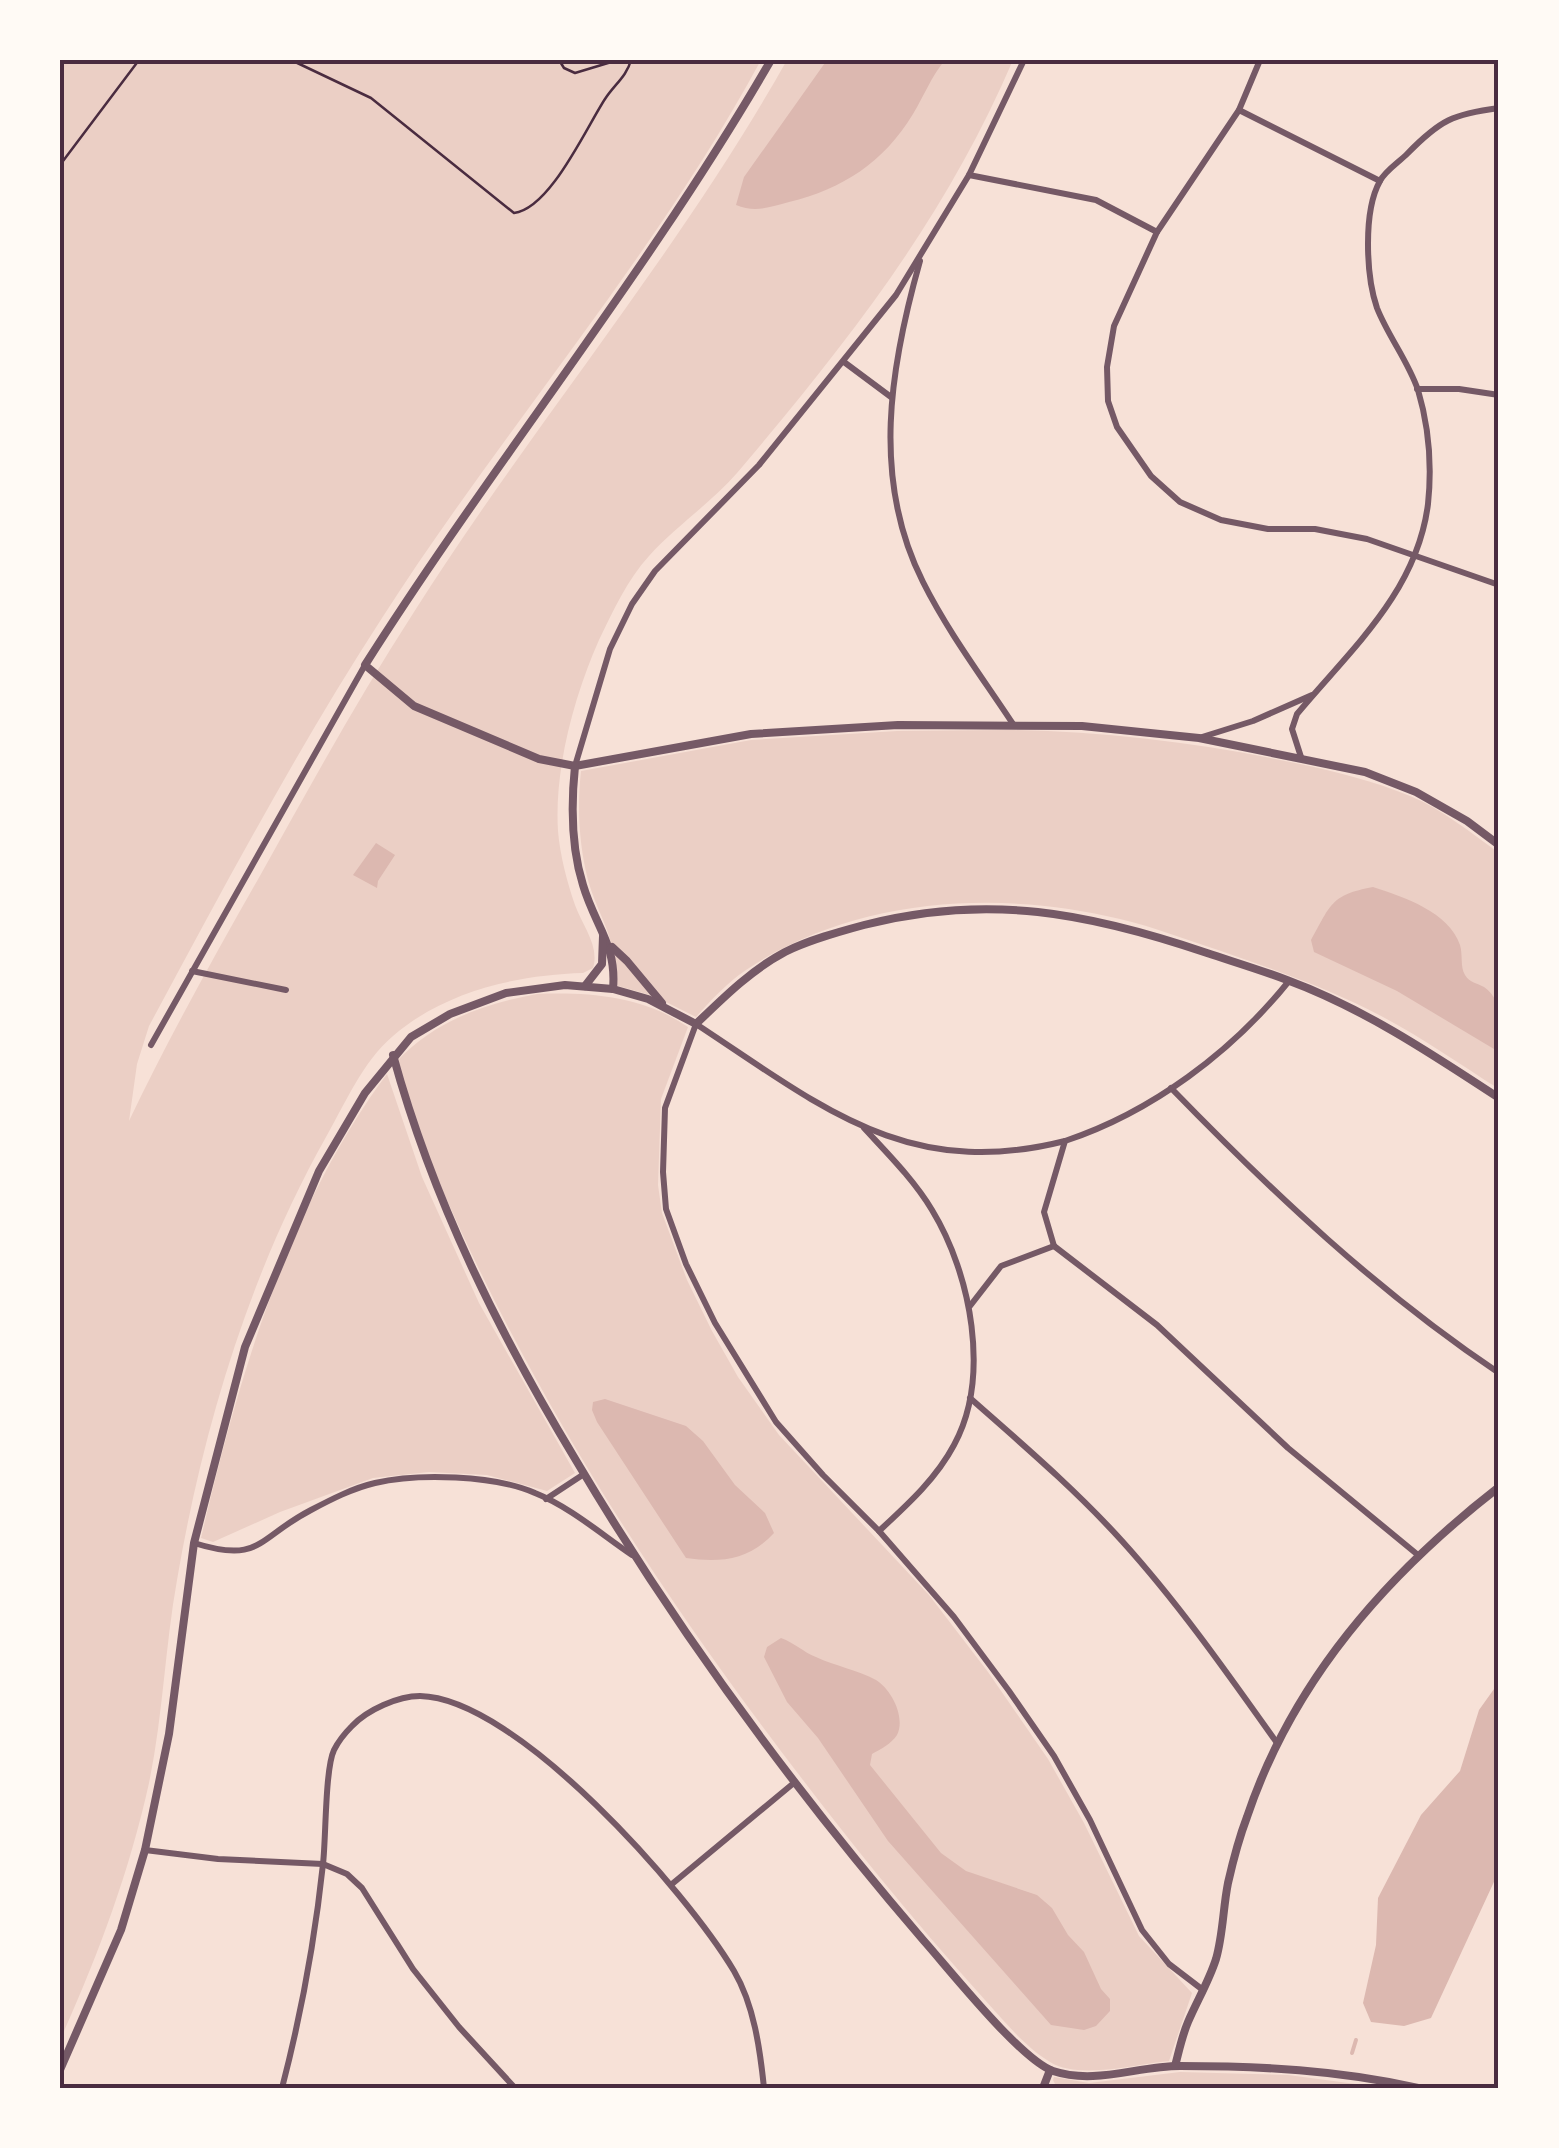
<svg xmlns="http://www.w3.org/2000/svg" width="1559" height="2148" font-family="'DM Sans',sans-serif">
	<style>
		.green { fill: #ebcfc5 }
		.water { fill: #dcb8b0 }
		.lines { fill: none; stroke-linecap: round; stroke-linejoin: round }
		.stream { stroke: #dcb8b0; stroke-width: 4 }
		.path { stroke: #4a2c40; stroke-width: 2.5 }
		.minor { stroke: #755966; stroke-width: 6 }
		.tertiary { stroke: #755966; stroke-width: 8 }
		.neatline { fill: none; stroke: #4a2c40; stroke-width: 4 }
	</style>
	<rect width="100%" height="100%" fill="#f7e1d7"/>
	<g class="green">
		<path d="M60 60H761C654 258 503 429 382 618 297 749 223 889 149 1026L137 1064 129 1121C169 1037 215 955 261 874 310 786 359 697 414 612 533 424 678 254 787 60H1013C945 219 847 343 737 473 711 503 676 526 649 556 627 580 613 611 599 640 574 696 554 770 558 831 560 855 567 882 575 905 582 925 600 946 593 968L583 973C517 975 445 991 393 1036 363 1061 345 1104 326 1137 250 1272 203 1428 177 1580 165 1647 163 1716 149 1783 129 1873 98 1956 60 2040Z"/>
		<path d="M1009 730C1105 731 1206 744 1300 764 1337 772 1374 781 1410 796 1442 809 1471 833 1499 853V1089C1461 1065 1423 1038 1383 1017 1332 990 1276 970 1221 951 1187 940 1154 927 1120 919 997 889 853 898 746 970 728 982 711 1000 696 1017L654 996 611 984C620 939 600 922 588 880 579 845 577 807 581 771L751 740 897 731Z"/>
		<path d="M537 994C590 992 643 996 688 1027L661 1099 658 1185 662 1213 687 1280 712 1331 738 1377 779 1435 929 1595 988 1672 1048 1759 1084 1823 1139 1936 1192 1993 1169 2061C1137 2064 1079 2080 1050 2062 1025 2047 1005 2022 985 2000 948 1959 912 1917 877 1874 703 1658 546 1432 436 1175 420 1139 410 1099 397 1061 435 1021 483 1004 537 994Z"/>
		<path d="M387 1074 422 1177 479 1303 575 1473 547 1491 487 1475 429 1472 373 1478 280 1512 213 1542 201 1538C238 1380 288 1206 387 1074Z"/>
		<polygon points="1180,2072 1288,2075 1386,2088 1057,2088 1053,2080 1054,2077 1089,2083"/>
	</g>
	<g class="water">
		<path d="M827 60H945C931 77 924 96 913 114 884 162 843 189 789 202 770 207 755 213 736 205L744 177Z"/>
		<polygon points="376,843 395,855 378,881 377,888 353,875"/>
		<path d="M1373 887C1404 897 1449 912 1460 945 1463 955 1460 967 1465 975 1470 983 1477 983 1484 987 1505 1001 1499 1030 1499 1052L1397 991 1314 952 1311 940C1331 905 1330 895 1373 887Z"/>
		<path d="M605 1399 686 1426 703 1441 735 1485 765 1513 774 1533C749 1560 721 1563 686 1558L597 1422 592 1410 593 1402Z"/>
		<path d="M781 1638C795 1643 803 1652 816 1657 835 1666 858 1670 876 1680 891 1689 906 1717 897 1735 891 1744 881 1749 872 1754L870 1765 941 1853 966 1871 1037 1895 1052 1908 1068 1935 1084 1952 1101 1989 1110 1999V2011L1096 2026 1084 2030 1051 2025 888 1841 818 1738 787 1702 764 1657 767 1647Z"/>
		<polygon points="1499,1682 1499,1871 1431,2018 1404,2026 1371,2022 1363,2003 1376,1945 1378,1898 1421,1815 1460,1771 1479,1710"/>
	</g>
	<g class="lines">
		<polyline class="stream" points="1352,2053 1356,2040"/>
		<g class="path">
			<path d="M291 60 371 98 514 213C550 209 586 128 605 99 614 85 627 76 631 60"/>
			<polyline points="559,60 564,68 575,73 618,60"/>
			<polyline points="60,165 139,60"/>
		</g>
		<g class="minor">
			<polyline points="1260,60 1239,110 1157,232 1114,326 1107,367 1108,401 1117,427 1151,476 1180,502 1221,520 1268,529 1315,529 1367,539 1499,585"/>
			<polyline points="1239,110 1380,181"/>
			<polyline points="969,175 1096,200 1157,232"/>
			<path d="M920 261C890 367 871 479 923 582 948 632 982 677 1013 724"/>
			<polyline points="844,362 891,397"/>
			<polyline points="1417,389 1459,389 1499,395"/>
			<polyline points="1202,737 1253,721 1312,695"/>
			<path d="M1301 757 1292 729 1297 714C1351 649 1417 592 1428 504 1432 466 1429 427 1418 390 1408 361 1388 336 1377 308 1366 276 1363 211 1380 181 1385 171 1399 162 1407 154 1440 120 1453 114 1499 108"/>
			<polyline points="575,766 610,649 632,604 655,571 759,465 896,295 969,175 1024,60"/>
			<polyline points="192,971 286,990"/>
			<polyline points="151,1045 365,665"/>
			<path d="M1171 1088C1272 1192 1378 1292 1499 1373"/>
			<path d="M864 1128C888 1154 914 1180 932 1210 971 1274 991 1377 954 1445 936 1479 907 1505 879 1531"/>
			<path d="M1065 1141C907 1181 821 1106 696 1024L665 1108 663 1172 666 1209 686 1264 715 1323 776 1422 823 1475 879 1531 954 1617 1009 1691 1054 1756 1090 1820 1142 1930 1169 1964 1203 1990"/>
			<polyline points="1054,1246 1157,1325 1288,1448 1418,1555"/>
			<path d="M1054 1246 1044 1212 1065 1141C1152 1112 1232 1052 1289 981"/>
			<polyline points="970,1306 1001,1266 1054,1246"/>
			<path d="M970 1398C1022 1444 1075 1489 1122 1541 1179 1604 1228 1674 1277 1743"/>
			<polyline points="546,1499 584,1474"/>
			<path d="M194 1543C261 1564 257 1538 311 1510 330 1500 353 1488 375 1483 418 1473 494 1475 535 1493 570 1507 601 1534 632 1555"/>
			<polyline points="145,1850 218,1859 323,1864 347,1874 362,1888 413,1969 459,2027 515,2088"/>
			<polyline points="672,1884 795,1782"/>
			<path d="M282 2088C301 2015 315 1939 323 1864 326 1839 325 1769 334 1750 338 1742 346 1732 352 1726 367 1710 398 1696 420 1696 517 1698 687 1892 734 1971 754 2005 760 2049 764 2088"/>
		</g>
		<g class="tertiary">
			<path d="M771 60C649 271 495 460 365 665L414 706 539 759 575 766 751 734 898 725 1082 726 1199 738 1365 772 1416 792 1467 821 1499 845"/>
			<path d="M575 766C571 805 571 847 583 885 595 926 617 945 613 989"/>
			<polyline points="612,947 627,961 662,1003"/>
			<polyline points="585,986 602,964 603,936"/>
			<path d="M393 1055C433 1201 499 1333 577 1462 678 1632 795 1791 924 1941 949 1969 1021 2060 1053 2071 1095 2085 1137 2066 1180 2066 1259 2066 1340 2070 1418 2088"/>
			<path d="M1175 2066C1179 2051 1182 2036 1188 2022 1197 2001 1209 1981 1216 1959 1223 1935 1223 1908 1228 1883 1233 1861 1239 1838 1247 1817 1293 1680 1387 1574 1499 1487"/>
			<path d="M60 2070 121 1930 145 1850 169 1734 194 1543 245 1347 319 1171 365 1093 411 1037 450 1014 506 993 565 985 613 989 648 999 696 1024C723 998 751 970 785 952 809 940 838 932 864 925 988 893 1089 913 1207 953 1234 962 1261 970 1287 980 1363 1008 1432 1054 1499 1098"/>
			<polyline points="1043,2088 1050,2070"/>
		</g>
	</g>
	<rect width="1559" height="2148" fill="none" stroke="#fffaf5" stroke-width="125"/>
	<rect x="62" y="62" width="1434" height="2024" class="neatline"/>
</svg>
